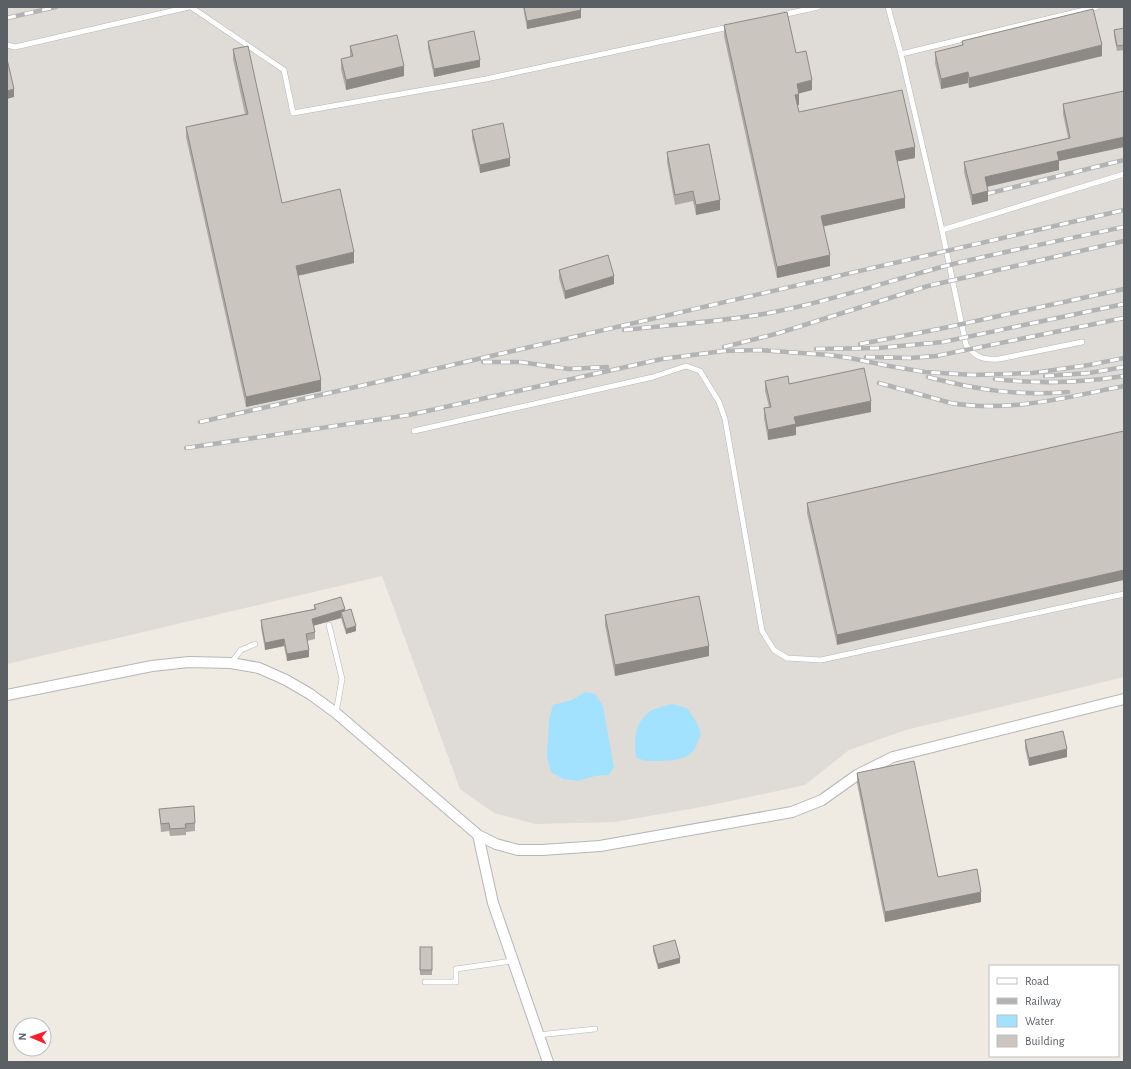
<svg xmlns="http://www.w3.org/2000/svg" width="1131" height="1069" font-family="'Alegreya Sans',sans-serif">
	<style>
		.industrial { fill: #dfdcd7 }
		.water { fill: #a2e2ff }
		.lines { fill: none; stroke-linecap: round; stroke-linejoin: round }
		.service-casing { stroke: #b3b7bb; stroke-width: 6 }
		.minor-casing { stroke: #b3b7bb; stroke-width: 12 }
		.service { stroke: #fff; stroke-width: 5 }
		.minor { stroke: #fff; stroke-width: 10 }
		.rail-casing { stroke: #b2b3b4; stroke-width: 4.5 }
		.rail { stroke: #fff; stroke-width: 3; stroke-dasharray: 9; stroke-linecap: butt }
		.wall { fill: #aea9a4 }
		.shaded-wall { fill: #8d8a86 }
		.building { fill: #cac5bf; stroke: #8d8a86 }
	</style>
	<rect width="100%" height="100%" fill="#efeae2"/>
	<polygon class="industrial" points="7,7 1124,7 1124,677 906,730 849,750 805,785 707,806 615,822 536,824 494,813 460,789 382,576 7,664"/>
	<g class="water">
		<polygon points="585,692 595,694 603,706 614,767 609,775 595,776 578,781 563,779 551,772 547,757 549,720 553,705 572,700"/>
		<path d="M672 704 687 708C691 714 700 726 700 732 701 735 699 739 698 741 693 760 676 760 660 761 651 761 644 762 636 757 634 740 634 724 649 712 654 708 666 706 672 704Z"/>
	</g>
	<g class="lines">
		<g class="service-casing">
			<g id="service">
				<polyline points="191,7 284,70 293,113 486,79 729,27"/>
				<polyline points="888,7 901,54 1097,7"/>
				<polyline points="782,15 818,7"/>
				<polyline points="7,45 15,47 189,7"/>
				<path d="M901 54 942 230 966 345C976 358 984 360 999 359L1082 342"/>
				<polyline points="942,230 1124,174"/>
				<polyline points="414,431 653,377 686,366 700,371 719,402 725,419 762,631 774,650 787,658 821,660 1124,594"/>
				<polyline points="329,625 342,679 336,713"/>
				<polyline points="231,663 241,650 255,644"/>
				<polyline points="425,982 456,982 456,969 512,961"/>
				<polyline points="538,1035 595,1029"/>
			</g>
		</g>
		<g class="minor-casing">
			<g id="minor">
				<polyline points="7,695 152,666 189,662 231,663 259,668 286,680 310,694 336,713 478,835 496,844 518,850 542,850 600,846 792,812 822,800 857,775 893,757 1124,699"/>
				<polyline points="478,835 493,903 548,1062"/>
			</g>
		</g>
		<use href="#service" class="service"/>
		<use href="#minor" class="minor"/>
		<g class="rail-casing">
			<g id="rail">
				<polyline points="7,18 56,7"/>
				<polyline points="986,194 1124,160"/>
				<path d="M624 330C674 324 724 322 774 312 833 301 891 280 949 265 1007 251 1066 239 1124 227"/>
				<polyline points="860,344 939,329 1124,289"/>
				<polyline points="724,347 779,333 928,286 1124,241"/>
				<polyline points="816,349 879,348 943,342 1124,304"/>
				<polyline points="866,357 910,358 936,356 1124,318"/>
				<polyline points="483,362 520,362 569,369 607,367"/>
				<polyline points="1045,376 1089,373 1124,367"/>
				<path d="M928 377C977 390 1018 396 1068 392"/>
				<path d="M995 379C1038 384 1081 383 1124 376"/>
				<path d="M879 383 951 403C1008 413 1068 397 1124 386"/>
				<polyline points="200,422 400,377 1124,210"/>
				<polyline points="186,448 409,415 662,359 723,351 759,350 829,355 850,358 889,366 925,372 973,375 1033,373 1089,365 1124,358"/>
			</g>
		</g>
		<use href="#rail" class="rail"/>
	</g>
	<g class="wall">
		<polygon points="523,7 580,7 581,18 527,29"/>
		<polygon points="724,25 796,53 812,90 799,93 799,105 797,105 799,112 915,158 897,161 905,208 824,226 830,266 777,278 724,36"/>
		<polygon points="1124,28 1124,50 1117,51 1114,36 1114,30"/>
		<polygon points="428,41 480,67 434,77 428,48"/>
		<polygon points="962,41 1102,56 969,88 968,83 941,89 935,63 935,52 962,45"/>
		<polygon points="350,46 404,76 346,90 341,69 341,59 350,57"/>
		<polygon points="233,49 282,203 354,263 298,276 321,391 246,407 186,137 186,127 245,114 233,59"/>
		<polygon points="1124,91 1124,147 1059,161 1059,170 987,187 988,201 972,205 964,172 964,162 1068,138 1063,114 1063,104"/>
		<polygon points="472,130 510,166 480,173 472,138"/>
		<polygon points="667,152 720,210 696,215 693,201 675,205 667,162"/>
		<polygon points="559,270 614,284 565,299 559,278"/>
		<polygon points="765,381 789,384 871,412 796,427 796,435 768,440 764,418 764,408 769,407 765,391"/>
		<polygon points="1124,431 837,645 807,513 807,503"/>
		<polygon points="314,605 345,611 356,631 346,634 341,618 313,626 315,632 315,639 307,641 309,657 287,661 284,646 265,650 261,627 261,620 314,609"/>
		<polygon points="605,615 709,656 615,676 605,625"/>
		<polygon points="1025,740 1067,757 1029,766 1025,748"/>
		<polygon points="857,773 938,877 981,902 885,922 857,783"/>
		<polygon points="159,809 195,823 195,831 186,832 186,835 170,836 169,831 161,832"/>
		<polygon points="653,946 680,963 658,969 653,951"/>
		<rect x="420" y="947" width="12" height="28"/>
	</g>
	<g class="shaded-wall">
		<polygon points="581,10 581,18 527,29 527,21"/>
		<polygon points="1102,45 1102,56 969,88 969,78"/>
		<polygon points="480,60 480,67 434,77 434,69"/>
		<polygon points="404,66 404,76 346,90 346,80"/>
		<polygon points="968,72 968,83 941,89 941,79"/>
		<polygon points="812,80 812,90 797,94 797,84"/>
		<polygon points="14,89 14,97 7,99 7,91"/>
		<polygon points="799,94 799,105 795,105 795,95"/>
		<polygon points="1124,137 1124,147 1059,161 1059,170 985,187 985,177 1057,152"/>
		<polygon points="915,147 915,158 895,162 895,151"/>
		<polygon points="510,158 510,166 480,173 480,165"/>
		<polygon points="988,191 988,201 972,205 972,195"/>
		<polygon points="905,198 905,208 821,227 821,216"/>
		<polygon points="720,200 720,210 696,215 696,205"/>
		<polygon points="354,252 354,263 296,276 296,266"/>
		<polygon points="830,255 830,266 777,278 777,267"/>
		<polygon points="614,276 614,284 565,299 565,291"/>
		<polygon points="321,380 321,391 246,407 246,397"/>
		<polygon points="871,401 871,412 796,427 796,435 768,440 768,430 794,417"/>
		<polygon points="1124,570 1124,580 837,645 837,635"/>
		<polygon points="345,609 345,616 341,612 341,618 312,626 312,619"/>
		<polygon points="356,626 356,631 346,634 346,629"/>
		<polygon points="284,639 284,646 265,650 265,643"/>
		<polygon points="709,646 709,656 615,676 615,665"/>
		<polygon points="309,650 309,657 287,661 287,654"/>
		<polygon points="1067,749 1067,757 1029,766 1029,758"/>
		<polygon points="981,892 981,902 885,922 885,912"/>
		<polygon points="680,958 680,963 658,969 658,964"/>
	</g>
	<g class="building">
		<polygon points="524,7 580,7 581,10 527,21"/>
		<polygon points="1093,9 1102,45 969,78 968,72 941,79 935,52 963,45 962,41"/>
		<polygon points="787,12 796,53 806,51 812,80 797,84 799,94 795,95 799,112 902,90 915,147 895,151 905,198 821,216 830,255 777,267 724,25"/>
		<polygon points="1124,28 1124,45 1117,46 1114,30"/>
		<polygon points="474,31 480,60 434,69 428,41"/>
		<polygon points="397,35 404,66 346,80 341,59 353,56 350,46"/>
		<polygon points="248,46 282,203 340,189 354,252 296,266 321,380 246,397 186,127 248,114 233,49"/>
		<polygon points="7,59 14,89 7,91"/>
		<polygon points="1124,91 1124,137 1057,152 1059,160 985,177 988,191 972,195 964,162 1070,138 1063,104"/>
		<polygon points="503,123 510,158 480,165 472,130"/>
		<polygon points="709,144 720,200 696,205 693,191 675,195 667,152"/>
		<polygon points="608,255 614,276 565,291 559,270"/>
		<polygon points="864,368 871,401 794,417 796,424 768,430 764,408 771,407 765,381 788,376 789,384"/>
		<polygon points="1124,431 1124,570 837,635 807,503"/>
		<polygon points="699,596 709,646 615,665 605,615"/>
		<polygon points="341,597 345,609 312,619 315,632 306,634 309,650 287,654 284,639 265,643 261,620 316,609 314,605"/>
		<polygon points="351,609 356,626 346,629 341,612"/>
		<polygon points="1063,731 1067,749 1029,758 1025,740"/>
		<polygon points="914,761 938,877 977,869 981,892 885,912 857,773"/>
		<polygon points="194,806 195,823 185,824 186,828 170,829 169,823 161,824 159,809"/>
		<polygon points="675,940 680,958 658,964 653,946"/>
		<rect x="420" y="947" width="12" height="23"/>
	</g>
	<rect width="1131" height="1069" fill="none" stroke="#5b6065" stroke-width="16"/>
	<rect x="989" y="965" width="130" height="92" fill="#ffffff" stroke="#bdbfc1"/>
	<rect x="997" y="978" width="20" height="6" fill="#ffffff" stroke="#bdbfc1"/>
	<text x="1025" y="985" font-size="12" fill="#5b6065">Road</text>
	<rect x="997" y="998" width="20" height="6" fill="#b2b3b4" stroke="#bdbfc1"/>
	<text x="1025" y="1005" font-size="12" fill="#5b6065">Railway</text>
	<rect x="997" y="1015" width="20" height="12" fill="#a2e2ff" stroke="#bdbfc1"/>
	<text x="1025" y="1025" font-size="12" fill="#5b6065">Water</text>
	<rect x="997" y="1035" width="20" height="12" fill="#cac5bf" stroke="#bdbfc1"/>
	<text x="1025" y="1045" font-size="12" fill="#5b6065">Building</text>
	<g transform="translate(32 1037) rotate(272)"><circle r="19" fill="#ffffff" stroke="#bdbfc1"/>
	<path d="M0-3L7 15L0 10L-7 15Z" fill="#f91e29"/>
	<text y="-6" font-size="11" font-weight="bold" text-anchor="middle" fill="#5b6065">N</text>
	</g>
</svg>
